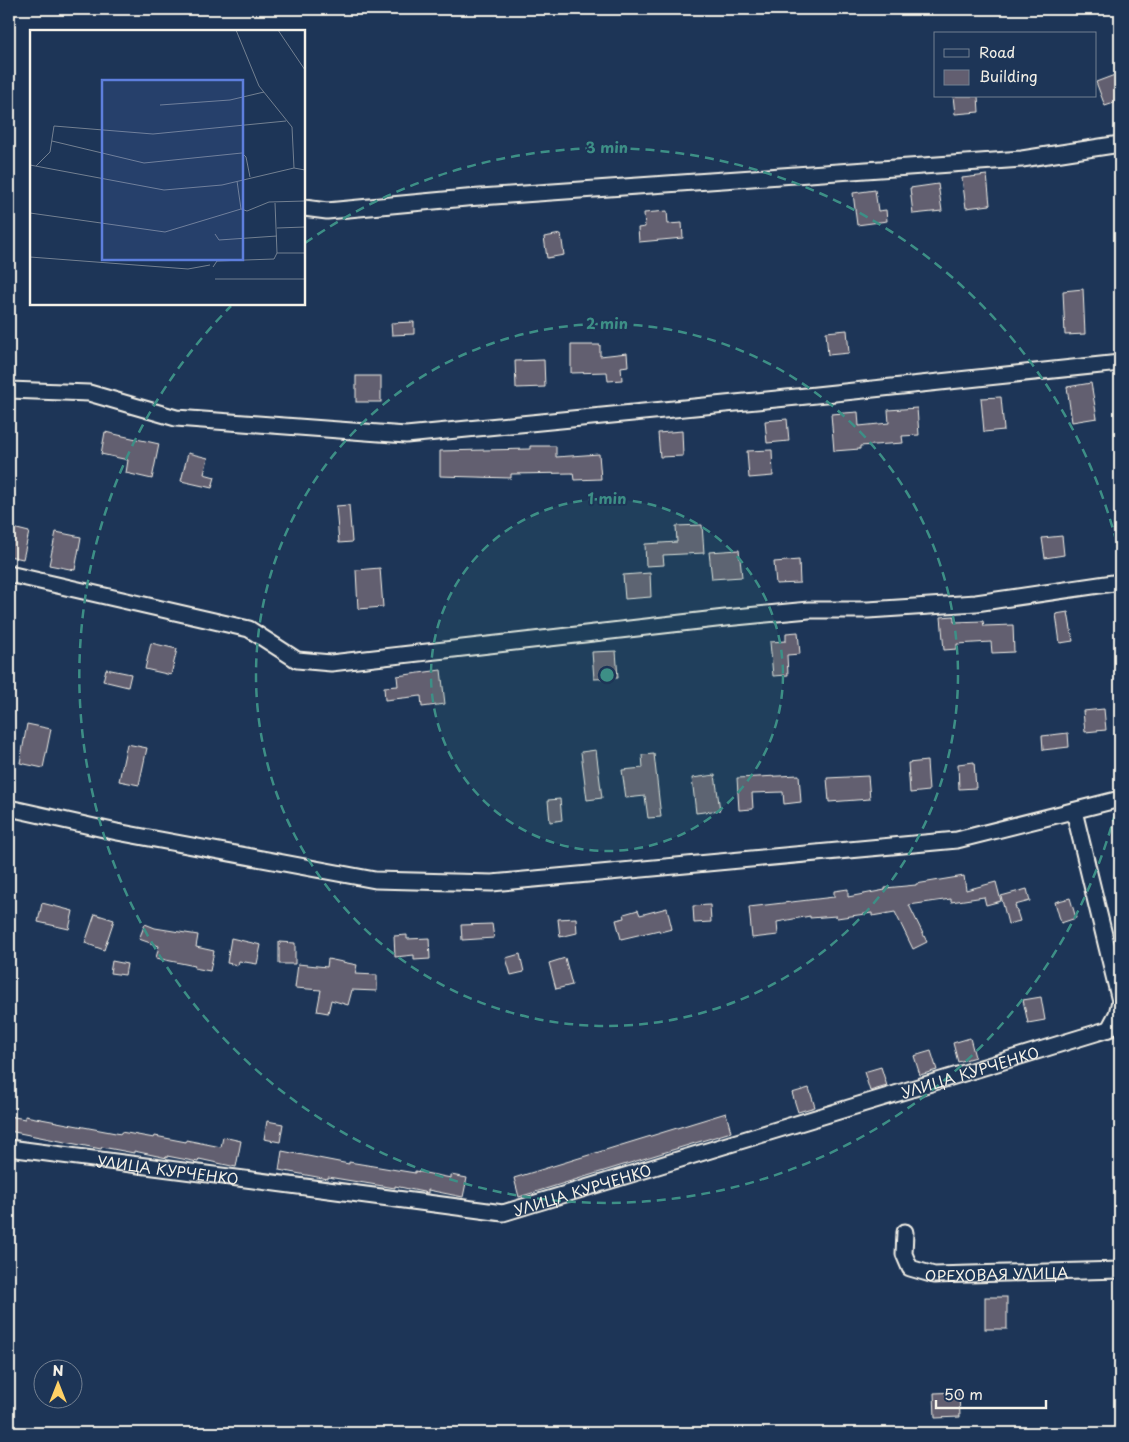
<svg xmlns="http://www.w3.org/2000/svg" width="1129" height="1442" font-family="'Playpen Sans',sans-serif">
	<style>
		.building { fill: #625e70; stroke: #f4f1e8 }
		.lines { fill: none; stroke-linecap: round; stroke-linejoin: round }
		.minor-casing { stroke: #f4f1e8; stroke-width: 19 }
		.minor { stroke: #1d3557; stroke-width: 15 }
		.ring { fill: none; stroke: #3d8f86; stroke-width: 2.5; stroke-dasharray: 9 6 }
		.labels { text-anchor: middle; dominant-baseline: central; stroke-width: 4; stroke-linejoin: round; paint-order: stroke }
		.street-label { font-size: 15px; fill: #f4f1e8; stroke: #1d3557 }
		.inset-road { fill: none; stroke: #738091; stroke-width: 1 }
		.view { fill: #5e7fdd; fill-opacity: 0.15; stroke: #5e7fdd; stroke-width: 2.5 }
		.inset-edge { fill: none; stroke: #f4f1e8; stroke-width: 2.5 }
		.centre { fill: #3d8f86; stroke: #1d3557; stroke-width: 2.5 }
		.ring-label { font-size: 15px; text-anchor: middle; font-weight: bold; fill: #3d8f86; stroke: #1d3557; stroke-width: 4; stroke-linejoin: round; paint-order: stroke }
	</style>
	<rect width="100%" height="100%" fill="#1d3557"/>
	<filter id="ink" filterUnits="userSpaceOnUse"><feTurbulence type="fractalNoise" baseFrequency=".02" numOctaves="2"/><feDisplacementMap in="SourceGraphic" scale="10" xChannelSelector="R" yChannelSelector="G"/><feConvolveMatrix kernelMatrix="1 2 1 2 8 2 1 2 1" color-interpolation-filters="sRGB"/></filter>
	<g filter="url(#ink)">
		<g class="building">
			<polygon points="1120,73 1120,101 1105,106 1096,82"/>
			<polygon points="953,96 978,96 979,112 955,114"/>
			<polygon points="987,175 990,205 966,208 962,178"/>
			<polygon points="938,184 942,211 913,214 910,188"/>
			<polygon points="875,190 878,211 886,210 887,221 857,225 853,193"/>
			<polygon points="667,211 668,224 682,223 683,238 639,242 638,228 645,227 644,213"/>
			<polygon points="561,234 564,255 547,258 544,237"/>
			<polygon points="1083,289 1085,334 1065,335 1063,291"/>
			<polygon points="414,322 414,334 392,335 391,323"/>
			<polygon points="847,330 849,353 828,355 826,332"/>
			<polygon points="571,345 600,345 600,356 627,353 628,366 621,367 622,380 608,381 607,372 571,373"/>
			<polygon points="544,360 545,387 516,388 515,361"/>
			<rect x="356" y="376" width="25" height="26"/>
			<polygon points="1091,383 1097,418 1072,422 1067,387"/>
			<polygon points="1001,397 1004,430 984,432 981,398"/>
			<polygon points="917,408 919,435 902,436 903,443 860,446 860,449 834,451 831,414 858,412 859,426 889,423 888,410"/>
			<polygon points="787,419 789,441 767,443 765,421"/>
			<polygon points="682,431 683,456 660,457 658,433"/>
			<polygon points="105,432 159,444 152,479 126,473 128,460 101,454"/>
			<polygon points="530,446 556,446 556,457 599,454 601,479 574,480 573,473 511,474 511,478 440,476 440,451 530,449"/>
			<polygon points="772,450 773,476 749,478 747,451"/>
			<polygon points="188,453 208,458 204,474 215,477 212,488 181,481"/>
			<polygon points="349,505 352,542 339,543 336,506"/>
			<polygon points="702,525 704,553 663,555 664,565 646,566 645,544 677,542 676,526"/>
			<polygon points="9,527 29,532 23,559 9,556"/>
			<polygon points="56,532 81,537 75,570 49,565"/>
			<polygon points="1062,536 1064,555 1045,558 1042,538"/>
			<polygon points="739,550 742,577 712,579 709,552"/>
			<polygon points="799,560 800,583 776,584 774,562"/>
			<polygon points="380,568 383,607 358,609 356,570"/>
			<polygon points="650,573 651,597 625,599 623,575"/>
			<polygon points="1068,612 1073,641 1060,643 1056,614"/>
			<polygon points="954,616 954,622 983,621 984,626 1013,625 1014,652 992,653 991,642 957,644 957,649 944,650 941,617"/>
			<polygon points="798,632 800,654 787,655 788,675 773,676 770,642 786,641 786,633"/>
			<polygon points="151,643 177,649 171,675 145,669"/>
			<polygon points="616,651 618,678 594,679 592,652"/>
			<polygon points="106,669 131,674 128,687 103,681"/>
			<polygon points="441,670 445,704 422,707 421,696 385,700 384,687 398,686 397,676"/>
			<polygon points="1104,709 1106,730 1085,732 1083,711"/>
			<polygon points="27,724 51,729 43,768 20,763"/>
			<polygon points="1068,733 1069,747 1043,750 1042,736"/>
			<polygon points="127,744 147,748 139,785 119,781"/>
			<polygon points="596,750 602,798 587,800 581,752"/>
			<polygon points="654,754 661,817 648,818 645,796 626,798 622,770 643,768 642,755"/>
			<polygon points="927,761 929,791 910,793 908,763"/>
			<polygon points="974,762 976,788 959,789 958,764"/>
			<polygon points="715,775 720,810 696,813 692,778"/>
			<polygon points="799,775 801,802 784,804 783,792 752,793 753,809 739,810 737,778"/>
			<polygon points="868,776 870,799 829,802 827,778"/>
			<polygon points="560,799 562,820 550,822 548,800"/>
			<polygon points="964,876 966,890 996,882 1001,901 986,905 984,897 951,902 951,899 909,905 927,942 913,949 895,912 872,916 872,913 837,918 836,916 810,918 810,916 777,922 778,935 752,938 749,907 834,897 834,891 848,889 848,897 885,890 885,888 916,885 916,884"/>
			<polygon points="1027,889 1030,901 1015,905 1020,921 1008,924 1001,896"/>
			<polygon points="1070,898 1076,918 1061,923 1055,902"/>
			<polygon points="42,903 73,911 69,929 38,922"/>
			<polygon points="710,905 711,922 694,923 693,906"/>
			<polygon points="667,908 672,929 660,932 659,930 621,939 616,920 625,918 624,914 638,910 640,915"/>
			<polygon points="95,914 114,920 104,950 85,943"/>
			<polygon points="576,918 577,933 560,937 558,919"/>
			<polygon points="145,924 155,928 198,935 196,947 214,951 210,971 194,968 195,966 156,958 159,946 139,939"/>
			<polygon points="492,924 494,938 462,940 461,925"/>
			<polygon points="407,935 407,939 429,938 430,959 414,960 414,955 395,957 394,936"/>
			<polygon points="231,938 261,945 257,964 239,961 238,965 227,963"/>
			<polygon points="279,942 295,943 295,964 279,964"/>
			<polygon points="520,954 524,972 511,975 506,958"/>
			<polygon points="565,958 572,985 556,989 549,963"/>
			<polygon points="328,959 357,965 355,974 377,975 377,991 352,990 348,1005 331,1000 328,1013 317,1011 321,990 295,988 298,964 327,967"/>
			<polygon points="112,961 127,964 125,975 110,973"/>
			<polygon points="1041,997 1045,1020 1028,1023 1023,1000"/>
			<polygon points="970,1038 975,1057 958,1062 953,1043"/>
			<polygon points="931,1051 937,1070 920,1075 914,1056"/>
			<polygon points="881,1067 887,1086 870,1091 864,1072"/>
			<polygon points="809,1088 815,1107 798,1112 792,1093"/>
			<polygon points="726,1113 731,1132 519,1197 514,1178"/>
			<polygon points="9,1116 25,1119 25,1116 121,1134 121,1132 154,1138 155,1136 186,1142 186,1140 221,1147 223,1137 241,1141 236,1167 199,1159 198,1162 167,1156 167,1158 134,1151 134,1153 102,1147 101,1149 9,1131"/>
			<polygon points="267,1121 283,1124 280,1142 264,1139"/>
			<polygon points="282,1151 349,1164 349,1162 415,1173 415,1171 451,1178 451,1175 467,1178 463,1197 428,1190 428,1193 395,1186 395,1188 328,1177 328,1179 279,1170"/>
			<rect x="985" y="1297" width="22" height="32"/>
			<polygon points="959,1392 960,1417 935,1418 934,1393"/>
		</g>
		<g class="lines">
			<g class="minor-casing">
				<g id="minor">
					<polyline points="304,208 327,211 466,198 1022,159 1120,144"/>
					<polyline points="9,390 89,393 176,418 406,435 797,397 1120,363"/>
					<polyline points="9,574 249,629 297,660 331,663 725,618 809,610 868,610 976,603 1120,582"/>
					<polyline points="9,808 117,832 375,880 492,883 957,840 1120,799"/>
					<polyline points="1074,811 1120,1001 1117,1014 1109,1029"/>
					<path id="s1" d="M9 1148 503 1213 1109 1029"/>
					<path id="s2" d="M905 1232 904 1254 910 1268 934 1275 1120 1270"/>
				</g>
			</g>
			<use href="#minor" class="minor"/>
		</g>
	</g>
	<circle cx="607" cy="675" r="176" fill="#3d8f86" fill-opacity=".12"/>
	<g class="ring">
		<circle cx="607" cy="675" r="176"/>
		<circle cx="607" cy="675" r="351"/>
		<path d="M1119 798A527 527 0 1 1 231 306M305 243A527 527 0 0 1 1119 552"/>
	</g>
	<g class="labels">
		<g class="street-label">
			<text stroke="none"><textPath href="#s1" startOffset="986">УЛИЦА КУРЧЕНКО</textPath></text>
			<text stroke="none"><textPath href="#s1" startOffset="160">УЛИЦА КУРЧЕНКО</textPath></text>
			<text stroke="none"><textPath href="#s1" startOffset="581">УЛИЦА КУРЧЕНКО</textPath></text>
			<text stroke="none"><textPath href="#s2" startOffset="125">ОРЕХОВАЯ УЛИЦА</textPath></text>
		</g>
	</g>
	<g transform="translate(30 30)">
		<rect width="275" height="275" fill="#1d3557"/>
		<path class="inset-road" d="M206 0 229 56 262 97 264 138 275 140M248 0 275 40M130 75 200 70 234 62M22 111 114 133 212 123 216 127 220 147M0 135 134 160 192 155 264 138M6 136 20 122 24 96 123 104 256 91M207 151 211 179M245 173 247 223M211 179 217 181 239 172 275 171M0 183 135 202 211 179M247 198 275 197M185 204 189 210 247 206M0 227 158 239 180 235M183 237 187 231 244 229 247 223H275M185 249H275"/>
		<path class="view" d="M72 50H213V230H72Z"/>
		<rect width="275" height="275" class="inset-edge"/>
	</g>
	<circle cx="607" cy="675" r="8" class="centre"/>
	<g class="ring-label">
		<text x="607" y="153">3 min</text>
		<text x="607" y="329">2 min</text>
		<text x="607" y="504">1 min</text>
	</g>
	<rect width="1129" height="1442" fill="none" stroke="#1d3557" stroke-width="30"/>
	<rect x="15" y="15" width="1099" height="1412" fill="none" stroke="#f4f1e8" stroke-width="2" filter="url(#ink)"/>
	<rect x="934" y="32" width="162" height="65" fill="#1d3557" stroke="#738091"/>
	<rect x="944" y="49" width="25" height="8" fill="#1d3557" stroke="#738091"/>
	<text x="979" y="58" font-size="15" fill="#f4f1e8">Road</text>
	<rect x="944" y="70" width="25" height="15" fill="#625e70" stroke="#738091"/>
	<text x="979" y="82" font-size="15" fill="#f4f1e8">Building</text>
	<g transform="translate(58 1384)"><circle r="24" fill="#1d3557" stroke="#738091"/>
	<path d="M0-4L9 19L0 12L-9 19Z" fill="#ffd166"/>
	<text y="-8" font-size="14" font-weight="bold" text-anchor="middle" fill="#f4f1e8">N</text>
	</g>
	<path d="M936 1400v8h110v-8" fill="none" stroke="#f4f1e8" stroke-width="2.5"/>
	<text x="944" y="1400" font-size="15" fill="#f4f1e8" stroke="#1d3557" stroke-width="4" paint-order="stroke">50 m</text>
</svg>
